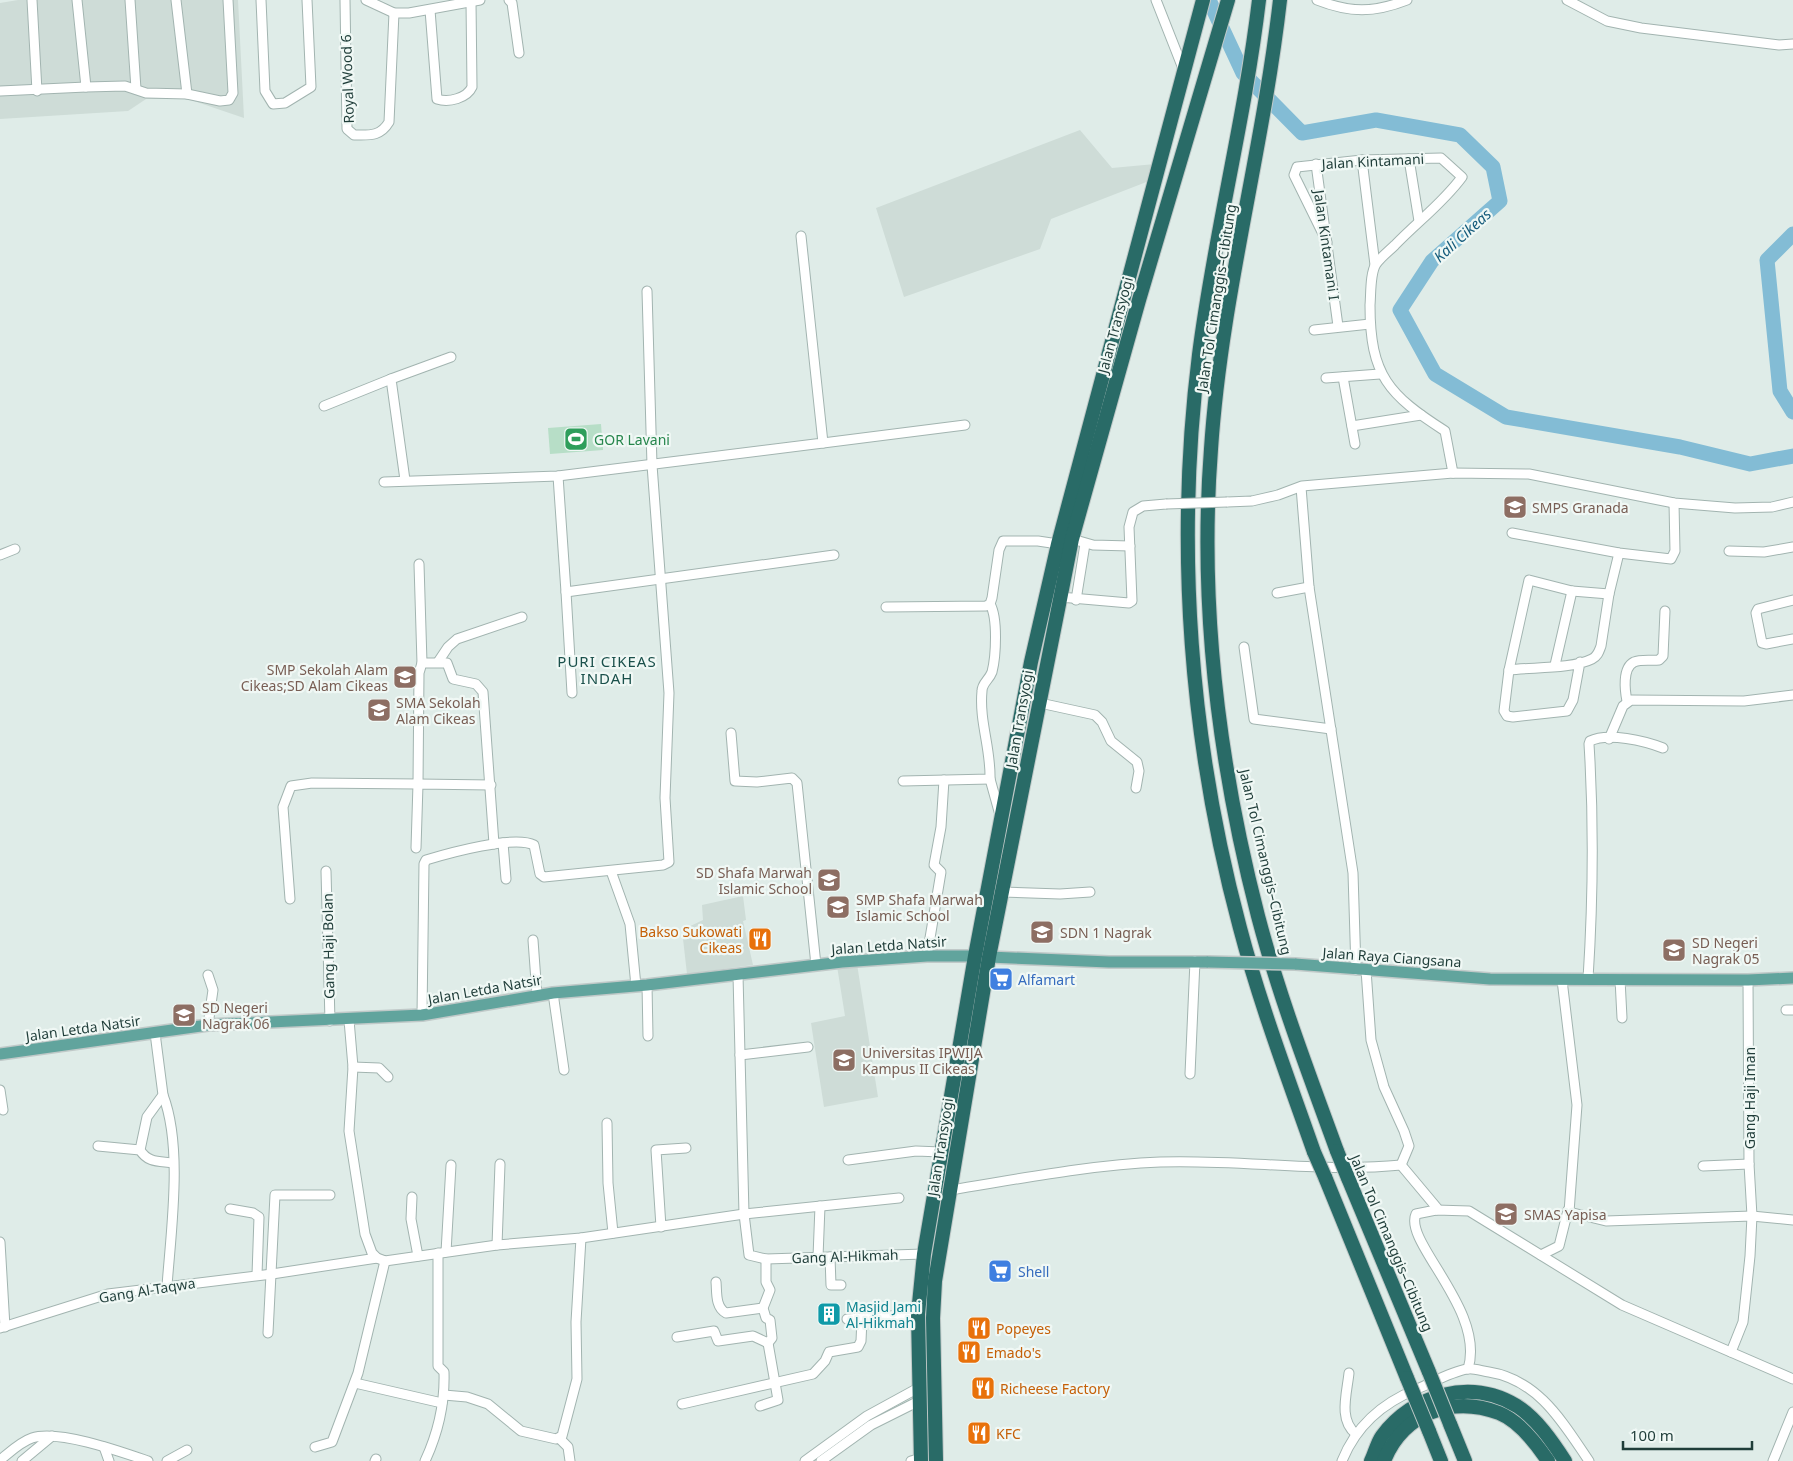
<svg xmlns="http://www.w3.org/2000/svg" width="1793" height="1461" font-family="'Noto Sans',sans-serif">
	<style>
		.built { fill: #cedcd7 }
		.green { fill: #b7dec7 }
		.lines { fill: none; stroke-linecap: round; stroke-linejoin: round }
		.river { stroke: #83bcd5; stroke-width: 15 }
		.minor-casing { stroke: #a2b4b0; stroke-width: 11 }
		.major-casing { stroke: #c0c9c8; stroke-width: 14 }
		.highway-casing { stroke: #c0c9c8; stroke-width: 16 }
		.minor { stroke: #fff; stroke-width: 9 }
		.major { stroke: #61a49d; stroke-width: 11 }
		.highway { stroke: #296b67; stroke-width: 14 }
		.minor-bridge-casing { stroke: #a2b4b0; stroke-width: 11; stroke-linecap: butt }
		.major-bridge-casing { stroke: #c0c9c8; stroke-width: 14; stroke-linecap: butt }
		.highway-bridge-casing { stroke: #c0c9c8; stroke-width: 16; stroke-linecap: butt }
		.minor-bridge { stroke: #fff; stroke-width: 9 }
		.major-bridge { stroke: #61a49d; stroke-width: 11 }
		.highway-bridge { stroke: #296b67; stroke-width: 14 }
		.labels { text-anchor: middle; dominant-baseline: central; stroke-width: 4.5; stroke-linejoin: round; paint-order: stroke }
		.street-label { font-size: 14px; fill: #1f3d39; stroke: #f0f8f5 }
		.leisure-label { font-size: 14px; fill: #27864d; stroke: #f0f8f5; text-anchor: start }
		.education-label { font-size: 14px; fill: #785e54; stroke: #f0f8f5; text-anchor: start }
		.food-label { font-size: 14px; fill: #c56008; stroke: #f0f8f5; text-anchor: start }
		.shop-label { font-size: 14px; fill: #366cbe; stroke: #f0f8f5; text-anchor: start }
		.culture-label { font-size: 14px; fill: #0d838f; stroke: #f0f8f5; text-anchor: start }
		.water-label { font-size: 15px; font-style: italic; fill: #165c7c; stroke: #f0f8f5 }
		.neighbourhood-label { font-size: 15px; letter-spacing: 1px; fill: #1a504b; stroke: #f0f8f5 }
	</style>
	<rect width="100%" height="100%" fill="#dfece8"/>
	<g class="built">
		<polygon points="18,0 238,0 244,118 188,99 146,99 128,111 0,119 0,3"/>
		<polygon points="1080,130 1112,168 1155,164 1149,181 1051,219 1040,249 904,297 876,208"/>
		<polygon points="743,896 746,920 743,921 753,965 687,974 682,930 703,920 702,905"/>
		<polygon points="857,964 878,1097 824,1107 811,1023 845,1016 837,966"/>
	</g>
	<polygon class="green" points="601,424 603,450 550,454 548,428"/>
	<g class="lines">
		<g class="river">
			<polyline points="1209,0 1243,73 1302,133 1376,120 1460,135 1493,167 1500,201 1432,261 1400,310 1435,374 1506,417 1680,447 1750,464 1793,456"/>
			<polyline points="1793,234 1767,260 1780,391 1793,412"/>
		</g>
		<g class="minor-casing">
			<g id="minor">
				<polyline points="32,0 37,91"/>
				<polyline points="77,0 86,87 125,86 146,93 187,94 220,101 229,100 233,93 228,0"/>
				<polyline points="130,0 136,89"/>
				<polyline points="176,0 187,94"/>
				<polyline points="261,0 265,91 273,104 285,103 311,87 307,0"/>
				<path d="M345 0 347 129 354 135C369 135 380 137 389 122L394 13"/>
				<polyline points="366,0 394,13 409,13 480,0"/>
				<polyline points="509,0 512,3 519,53"/>
				<polyline points="1156,0 1184,71"/>
				<path d="M1317 0C1350 13 1374 13 1407 0"/>
				<polyline points="1567,0 1607,21 1641,28 1779,45 1793,44"/>
				<path d="M430 10 437 99C449 103 467 98 472 87L471 2"/>
				<polyline points="0,91 86,87"/>
				<polyline points="1409,159 1419,221"/>
				<polyline points="1362,160 1375,265"/>
				<polyline points="1316,164 1338,326"/>
				<path d="M1327 242 1294 175 1297 167 1362 160 1441 158 1462 177C1443 203 1417 222 1395 245 1389 251 1381 257 1376 264 1370 273 1371 294 1370 305 1370 376 1389 395 1445 431L1453 473"/>
				<polyline points="1314,330 1370,324"/>
				<polyline points="1343,377 1355,444"/>
				<polyline points="1326,378 1380,374"/>
				<polyline points="324,406 391,379"/>
				<polyline points="1352,426 1421,415"/>
				<polyline points="823,443 965,425"/>
				<polyline points="558,476 566,592 834,555"/>
				<polyline points="405,480 391,379 451,357"/>
				<polyline points="384,482 558,476 823,443 801,236"/>
				<polyline points="1301,487 1309,587 1353,873 1356,970"/>
				<polyline points="1227,502 1252,501 1278,495 1302,486 1453,473 1529,474 1674,503 1735,508 1772,507 1793,502"/>
				<polyline points="1512,533 1619,553 1671,559 1675,551 1674,503"/>
				<polyline points="1072,539 1093,545 1130,546"/>
				<polyline points="1729,551 1764,552 1793,547"/>
				<polyline points="0,555 15,549"/>
				<polyline points="419,564 422,663"/>
				<polyline points="566,592 572,693"/>
				<polyline points="1277,593 1309,587"/>
				<polyline points="1060,597 1129,603 1132,601 1129,527 1133,512 1143,506 1166,504"/>
				<polyline points="1076,600 1085,544"/>
				<polyline points="1793,600 1758,609 1756,613 1762,643 1766,644 1793,639"/>
				<polyline points="886,607 986,606 990,604 992,598 999,550 1003,541 1038,541 1058,544"/>
				<polyline points="1244,647 1254,719 1331,729"/>
				<polyline points="438,662 448,647 457,639 522,617"/>
				<path d="M1580 662 1573 700 1567 711 1513 717 1507 716 1504 711 1509 670C1533 667 1572 669 1592 659 1598 656 1599 651 1601 646L1609 594"/>
				<polyline points="1555,665 1572,591"/>
				<polyline points="1509,670 1529,580 1572,591 1609,594 1619,553"/>
				<path d="M1627 701C1625 691 1622 668 1634 662 1641 659 1652 661 1659 660L1663 656 1665 611"/>
				<polyline points="1040,703 1095,715 1102,722 1111,741 1137,762 1139,771 1136,788"/>
				<polyline points="731,733 735,781 757,782 792,778 797,783 816,965"/>
				<polyline points="1609,739 1623,706 1631,700 1744,701 1793,695"/>
				<polyline points="990,779 1000,815"/>
				<path d="M903 781 990 779C991 749 979 721 982 691 982 683 989 680 992 672 996 656 998 618 990 604"/>
				<polyline points="503,843 506,879"/>
				<polyline points="416,848 418,784 491,785"/>
				<polyline points="326,871 330,1021"/>
				<polyline points="611,871 630,924 636,986"/>
				<polyline points="1002,892 1060,894 1090,892"/>
				<polyline points="290,899 283,807 291,786 312,783 418,784 419,673 422,663 447,663 453,679 476,684 483,692 494,844"/>
				<polyline points="533,940 537,995"/>
				<polyline points="927,956 941,872 934,865 941,827 944,780"/>
				<polyline points="1366,970 1371,1040 1384,1087 1404,1131 1409,1146 1401,1165"/>
				<polyline points="738,975 744,1214 749,1255 766,1259 924,1254"/>
				<path d="M1588 979C1593 901 1594 823 1589 744L1590 741C1608 732 1645 741 1663 748"/>
				<polyline points="1620,979 1622,1018"/>
				<polyline points="1562,980 1577,1105 1569,1212 1606,1221 1752,1216 1793,1220"/>
				<polyline points="647,985 648,1036"/>
				<polyline points="553,993 564,1070"/>
				<polyline points="1786,1010 1793,1010"/>
				<path d="M422 1015 424 864 426 860C449 853 514 835 534 845L540 874 544 877 663 865 669 862 665 798 669 693 652 465 647 291"/>
				<polyline points="349,1020 353,1067 349,1131 365,1234 372,1253 377,1258 385,1261 497,1245 581,1238 744,1214 899,1198"/>
				<polyline points="208,1025 213,990 208,975"/>
				<path d="M155 1033 163 1095 147 1117 140 1150C148 1163 159 1161 173 1163"/>
				<polyline points="740,1055 808,1047"/>
				<polyline points="353,1067 379,1068 388,1077"/>
				<polyline points="1190,1074 1195,961"/>
				<polyline points="0,1090 3,1110"/>
				<path d="M163 1095C183 1147 171 1230 167 1286"/>
				<polyline points="607,1123 608,1183 613,1233"/>
				<polyline points="98,1146 140,1150"/>
				<polyline points="848,1160 916,1151 941,1152"/>
				<polyline points="1401,1165 1437,1208 1436,1210"/>
				<polyline points="1703,1166 1749,1164"/>
				<path d="M950 1190C1019 1179 1089 1165 1160 1162 1240 1159 1321 1173 1401 1165"/>
				<polyline points="412,1197 411,1219 418,1256"/>
				<polyline points="230,1209 253,1213 259,1217 257,1275"/>
				<polyline points="661,1227 656,1150 686,1148"/>
				<polyline points="0,1242 5,1327"/>
				<polyline points="497,1245 500,1164"/>
				<polyline points="446,1252 451,1165"/>
				<polyline points="1541,1255 1559,1246 1568,1210"/>
				<polyline points="818,1257 820,1206"/>
				<polyline points="830,1257 831,1285 841,1285"/>
				<polyline points="766,1259 766,1282 770,1290 763,1308 766,1318 770,1320 772,1338 768,1343"/>
				<path d="M716 1282C717 1292 715 1307 726 1313L763 1308"/>
				<polyline points="847,1319 918,1314"/>
				<polyline points="0,1328 108,1294 272,1274 377,1258"/>
				<polyline points="268,1333 275,1195 330,1195"/>
				<polyline points="677,1337 714,1331 718,1341 753,1336 768,1343"/>
				<polyline points="1731,1352 1743,1322 1750,1256 1752,1216 1749,1164 1748,980"/>
				<path d="M1468 1369C1486 1310 1403 1242 1416 1214L1436 1210 1469 1211 1622 1305 1793 1379"/>
				<path d="M1349 1373C1347 1393 1338 1420 1356 1434"/>
				<polyline points="355,1383 442,1403"/>
				<polyline points="444,1395 467,1397 488,1404 521,1431 556,1439 562,1436 577,1379 576,1322 581,1238"/>
				<polyline points="682,1404 813,1374 825,1361 829,1352 858,1347 861,1341 862,1319"/>
				<polyline points="760,1406 778,1400 768,1343"/>
				<polyline points="559,1438 568,1447 570,1461"/>
				<polyline points="104,1447 109,1461"/>
				<polyline points="315,1447 332,1442 358,1373 385,1261"/>
				<path d="M0 1460C9 1453 20 1442 32 1438 58 1429 122 1452 148 1461"/>
				<polyline points="22,1461 52,1436"/>
				<polyline points="167,1461 187,1450"/>
				<polyline points="375,1461 376,1459"/>
				<path d="M425 1461C438 1433 445 1403 444 1372L438 1366V1253"/>
				<polyline points="805,1461 867,1416 920,1387"/>
				<polyline points="821,1461 871,1425 921,1400"/>
				<polyline points="911,1461 921,1458"/>
				<path d="M1342 1461C1356 1426 1382 1403 1417 1389 1432 1383 1450 1372 1467 1369 1473 1368 1482 1371 1489 1372 1539 1380 1563 1423 1589 1461"/>
				<polyline points="1773,1461 1793,1412"/>
			</g>
		</g>
		<g class="major-casing">
			<g id="major">
				<polyline points="989,957 1109,962 1208,962"/>
				<polyline points="1295,964 1490,979 1748,980 1793,978"/>
				<polyline points="0,1054 208,1025 422,1015 553,993 647,985 842,962 927,956 975,956"/>
			</g>
		</g>
		<g class="highway-casing">
			<g id="highway">
				<path d="M1259 0C1245 119 1214 236 1199 355 1175 547 1190 742 1240 928 1260 1004 1288 1078 1314 1152"/>
				<path d="M1280 0C1263 150 1221 298 1211 449 1199 605 1219 765 1258 916 1279 996 1309 1074 1337 1151"/>
				<polyline points="1325,1177 1407,1378"/>
				<polyline points="1348,1178 1429,1372"/>
				<polyline points="1450,1424 1465,1461"/>
				<polyline points="1429,1431 1441,1461"/>
				<polyline points="921,1461 918,1314 924,1254 975,956 1031,662 1058,544 1203,0"/>
				<polyline points="936,1461 933,1318 935,1281 989,957 1072,539 1139,300 1228,0"/>
				<path d="M1371 1461C1375 1453 1377 1443 1382 1436 1413 1394 1471 1378 1517 1406 1537 1419 1552 1441 1565 1461"/>
				<path d="M1384 1461C1403 1414 1451 1395 1499 1413 1519 1421 1536 1443 1548 1461"/>
			</g>
		</g>
		<use href="#minor" class="minor"/>
		<use href="#major" class="major"/>
		<use href="#highway" class="highway"/>
		<g class="minor-bridge-casing">
			<polyline id="minor-bridge" points="1166,504 1227,502"/>
		</g>
		<g class="major-bridge-casing">
			<polyline id="major-bridge" points="1208,962 1295,964"/>
		</g>
		<g class="highway-bridge-casing">
			<g id="highway-bridge">
				<polyline points="1337,1151 1348,1178"/>
				<polyline points="1314,1152 1325,1177"/>
				<polyline points="1429,1372 1450,1424"/>
				<polyline points="1407,1378 1429,1431"/>
			</g>
		</g>
		<use href="#minor-bridge" class="minor-bridge"/>
		<use href="#major-bridge" class="major-bridge"/>
		<use href="#highway-bridge" class="highway-bridge"/>
	</g>
	<defs>
		<g id="stadium-square" transform="scale(1.25)"><rect x="-9" y="-9" width="18" height="18" rx="4" fill="#2e9e5b" stroke="#f0f8f5"/><path d="M0-5a6.5 5 0 1 0 0 10a6.5 5 0 1 0 0-10ZM-3.5-1.8h7v3.6h-7Z" fill="#fff"/></g>
		<g id="school-square" transform="scale(1.25)"><rect x="-9" y="-9" width="18" height="18" rx="4" fill="#8d6e63" stroke="#f0f8f5"/><path d="M0-5L7-2L0 1L-7-2ZM-4 1L0 2.5L4 1V4Q0 6-4 4Z" fill="#fff"/></g>
		<g id="restaurant-square" transform="scale(1.25)"><rect x="-9" y="-9" width="18" height="18" rx="4" fill="#e8710a" stroke="#f0f8f5"/><path d="M-5-6h1v4h1v-4h1v4h1v-4h1v5L-1.5 .5V6h-2V.5L-5-1ZM5-6V6H3V1.5H1.5Q1.5-4 5-6Z" fill="#fff"/></g>
		<g id="supermarket-square" transform="scale(1.25)"><rect x="-9" y="-9" width="18" height="18" rx="4" fill="#3f7fe0" stroke="#f0f8f5"/><path d="M-6-5.5h2.5l.6 2H6L4.5 2H-2.5L-4.4-4H-6ZM-1.5 3.2a1.3 1.3 0 1 0 .1 0ZM3 3.2a1.3 1.3 0 1 0 .1 0Z" fill="#fff"/></g>
		<g id="university-square" transform="scale(1.25)"><rect x="-9" y="-9" width="18" height="18" rx="4" fill="#8d6e63" stroke="#f0f8f5"/><path d="M0-5L7-2L0 1L-7-2ZM-4 1L0 2.5L4 1V4Q0 6-4 4Z" fill="#fff"/></g>
		<g id="building-square" transform="scale(1.25)"><rect x="-9" y="-9" width="18" height="18" rx="4" fill="#0f9aa8" stroke="#f0f8f5"/><path d="M-4-6H4V6H1V3H-1V6H-4ZM-2.5-4.3h1.7v1.8h-1.7ZM.8-4.3h1.7v1.8H.8ZM-2.5-1h1.7V.8h-1.7ZM.8-1h1.7V.8H.8Z" fill="#fff"/></g>
	</defs>
	<g fill-rule="evenodd">
		<use href="#stadium-square" x="576" y="439"/>
		<use href="#school-square" x="1515" y="507"/>
		<use href="#school-square" x="405" y="677"/>
		<use href="#school-square" x="379" y="710"/>
		<use href="#school-square" x="829" y="880"/>
		<use href="#school-square" x="838" y="907"/>
		<use href="#school-square" x="1042" y="932"/>
		<use href="#restaurant-square" x="760" y="939"/>
		<use href="#school-square" x="1674" y="950"/>
		<use href="#supermarket-square" x="1001" y="979"/>
		<use href="#school-square" x="184" y="1015"/>
		<use href="#university-square" x="844" y="1060"/>
		<use href="#school-square" x="1506" y="1214"/>
		<use href="#supermarket-square" x="1000" y="1271"/>
		<use href="#building-square" x="829" y="1314"/>
		<use href="#restaurant-square" x="979" y="1328"/>
		<use href="#restaurant-square" x="969" y="1352"/>
		<use href="#restaurant-square" x="983" y="1388"/>
		<use href="#restaurant-square" x="979" y="1433"/>
	</g>
	<g class="labels">
		<g class="street-label">
			<text transform="translate(347 79) rotate(-92)">Royal Wood 6</text>
			<text transform="translate(1373 161) rotate(-3)">Jalan Kintamani</text>
			<text transform="translate(1327 245) rotate(82)">Jalan Kintamani I</text>
			<text transform="translate(1216 298) rotate(-81)">Jalan Tol Cimanggis–Cibitung</text>
			<text transform="translate(1115 325) rotate(-75)">Jalan Transyogi</text>
			<text transform="translate(1019 719) rotate(-80)">Jalan Transyogi</text>
			<text transform="translate(1266 862) rotate(77)">Jalan Tol Cimanggis–Cibitung</text>
			<text transform="translate(889 945) rotate(-4)">Jalan Letda Natsir</text>
			<text transform="translate(328 946) rotate(-91)">Gang Haji Bolan</text>
			<text transform="translate(1392 957) rotate(4)">Jalan Raya Ciangsana</text>
			<text transform="translate(485 989) rotate(-10)">Jalan Letda Natsir</text>
			<text transform="translate(83 1028) rotate(-8)">Jalan Letda Natsir</text>
			<text transform="translate(1749 1098) rotate(-90)">Gang Haji Iman</text>
			<text transform="translate(940 1147) rotate(-81)">Jalan Transyogi</text>
			<text transform="translate(1392 1243) rotate(67)">Jalan Tol Cimanggis–Cibitung</text>
			<text transform="translate(845 1256) rotate(-2)">Gang Al-Hikmah</text>
			<text transform="translate(147 1290) rotate(-9)">Gang Al-Taqwa</text>
		</g>
		<g class="leisure-label">
			<text x="594" y="439">GOR Lavani</text>
		</g>
		<g class="education-label">
			<text x="1532" y="507">SMPS Granada</text>
			<text x="388" y="669" text-anchor="end">SMP Sekolah Alam<tspan x="388" dy="16">Cikeas;SD Alam Cikeas</tspan></text>
			<text x="396" y="702">SMA Sekolah<tspan x="396" dy="16">Alam Cikeas</tspan></text>
			<text x="812" y="872" text-anchor="end">SD Shafa Marwah<tspan x="812" dy="16">Islamic School</tspan></text>
			<text x="856" y="899">SMP Shafa Marwah<tspan x="856" dy="16">Islamic School</tspan></text>
			<text x="1060" y="932">SDN 1 Nagrak</text>
			<text x="1692" y="942">SD Negeri<tspan x="1692" dy="16">Nagrak 05</tspan></text>
			<text x="202" y="1007">SD Negeri<tspan x="202" dy="16">Nagrak 06</tspan></text>
			<text x="862" y="1052">Universitas IPWIJA<tspan x="862" dy="16">Kampus II Cikeas</tspan></text>
			<text x="1524" y="1214">SMAS Yapisa</text>
		</g>
		<g class="food-label">
			<text x="742" y="931" text-anchor="end">Bakso Sukowati<tspan x="742" dy="16">Cikeas</tspan></text>
			<text x="996" y="1328">Popeyes</text>
			<text x="986" y="1352">Emado's</text>
			<text x="1000" y="1388">Richeese Factory</text>
			<text x="996" y="1433">KFC</text>
		</g>
		<g class="shop-label">
			<text x="1018" y="979">Alfamart</text>
			<text x="1018" y="1271">Shell</text>
		</g>
		<g class="culture-label">
			<text x="846" y="1306">Masjid Jami<tspan x="846" dy="16">Al-Hikmah</tspan></text>
		</g>
		<g class="water-label">
			<text transform="translate(1462 235) rotate(-42)">Kali Cikeas</text>
		</g>
		<g class="neighbourhood-label">
			<text x="607" y="661">PURI CIKEAS<tspan x="607" dy="17">INDAH</tspan></text>
		</g>
	</g>
	<path d="M1623 1441v8h129v-8" fill="none" stroke="#1f3d39" stroke-width="2.5"/>
	<text x="1630" y="1441" font-size="15" fill="#1f3d39" stroke="#f0f8f5" stroke-width="4" paint-order="stroke">100 m</text>
</svg>
